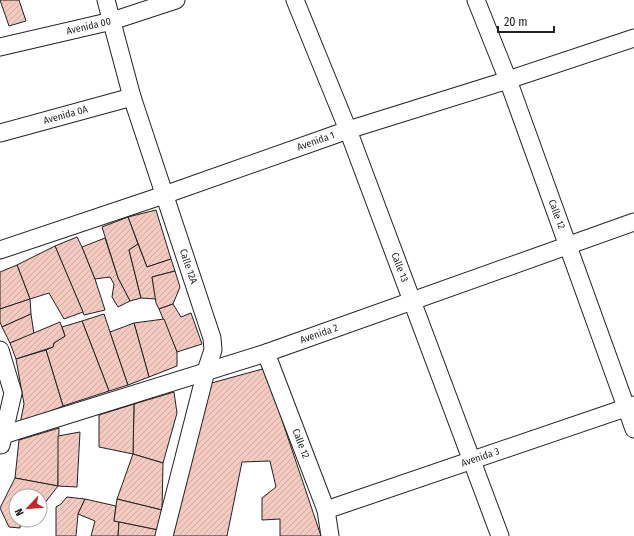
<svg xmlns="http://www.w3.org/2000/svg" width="634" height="536" font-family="'Fira Sans Condensed',sans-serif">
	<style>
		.building { fill: url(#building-hatch); stroke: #222 }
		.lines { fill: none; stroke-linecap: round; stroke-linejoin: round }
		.minor-casing { stroke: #222; stroke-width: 19 }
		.minor { stroke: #fff; stroke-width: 17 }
		.labels { text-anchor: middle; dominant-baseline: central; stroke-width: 3; stroke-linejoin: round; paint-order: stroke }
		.street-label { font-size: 10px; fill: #222; stroke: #fff }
	</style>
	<defs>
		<pattern id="building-hatch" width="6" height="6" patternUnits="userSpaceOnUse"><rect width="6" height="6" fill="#f3c9c0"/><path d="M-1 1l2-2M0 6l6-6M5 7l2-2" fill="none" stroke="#d0aca5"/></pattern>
	</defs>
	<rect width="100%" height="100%" fill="#fff"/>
	<g class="building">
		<polygon points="0,0 19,0 26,21 9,26"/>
		<polygon points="156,210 171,259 147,267 128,217"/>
		<polygon points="128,217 138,244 129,250 141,298 130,301 118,278 102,227"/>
		<polygon points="77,237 82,247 95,279 105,310 84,315 55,246"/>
		<polygon points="105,238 118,278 130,301 118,307 112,297 114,284 110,277 95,279 82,247"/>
		<polygon points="138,244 147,267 171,259 175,271 152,277 156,299 141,298 129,250"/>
		<polygon points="55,246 83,312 64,319 49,293 30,299 17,265"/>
		<polygon points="17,265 30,299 0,309 0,272"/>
		<polygon points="175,271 180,287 173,304 159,309 156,303 152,277"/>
		<polygon points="30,299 31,314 2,327 0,322 0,309"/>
		<polygon points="173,304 181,317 191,313 202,344 177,352 159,309"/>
		<polygon points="31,314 34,334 10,343 2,327"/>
		<polygon points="104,314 128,385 109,391 82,321"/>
		<polygon points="164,319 177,352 177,366 149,377 134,323"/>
		<polygon points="82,321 109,391 63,406 46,350 53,347 54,343 65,336 62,327"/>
		<polygon points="60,322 65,336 54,343 53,347 16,359 10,343"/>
		<polygon points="134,323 149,377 128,385 110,332"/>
		<polygon points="46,350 63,406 20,424 24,404 16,359"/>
		<polygon points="266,368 283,423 321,536 280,536 280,519 262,520 262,498 276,487 270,461 242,462 227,536 173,536 208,384"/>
		<polygon points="174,392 177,413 163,463 133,454 134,404"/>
		<polygon points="134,404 133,454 99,447 99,415"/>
		<polygon points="59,428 58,486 15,478 19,440"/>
		<polygon points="80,432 77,487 58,486 58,436"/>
		<polygon points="133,454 163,463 162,510 117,499"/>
		<polygon points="15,478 58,486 44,504 40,504 40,496 16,496 16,520 21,520 20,528 9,527 0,508"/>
		<polygon points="67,497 85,499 78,514 76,536 56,536 56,507 61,504"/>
		<polygon points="85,499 116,506 114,521 119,522 118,536 91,536 95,521 78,514"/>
		<polygon points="117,499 162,510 158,530 114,521"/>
		<polygon points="119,522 158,530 155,536 118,536"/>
	</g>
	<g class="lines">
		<g class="minor-casing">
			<g id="minor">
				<path id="s1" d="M106 0 132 97 212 338 213 350 206 371 164 536"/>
				<path id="s2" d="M295 0 348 130 500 536"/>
				<path id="s3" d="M476 0 508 80 634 429"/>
				<path id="s4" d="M0 47 112 21 176 0"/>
				<path id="s5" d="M0 133 132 97"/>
				<path id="s6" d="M0 250 164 195 348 130 508 80 634 38"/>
				<polyline points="0,350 13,393 1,445"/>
				<path id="s7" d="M266 353 326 510 330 536"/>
				<path id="s8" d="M0 436 266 353 634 222"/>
				<path id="s9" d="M326 510 634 405"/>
			</g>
		</g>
		<use href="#minor" class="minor"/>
	</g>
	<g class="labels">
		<g class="street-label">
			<text stroke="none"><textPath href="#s4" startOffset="91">Avenida 00</textPath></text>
			<text stroke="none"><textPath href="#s5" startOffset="68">Avenida 0A</textPath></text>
			<text stroke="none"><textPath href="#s6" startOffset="334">Avenida 1</textPath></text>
			<text stroke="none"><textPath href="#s3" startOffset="229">Calle 12</textPath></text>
			<text stroke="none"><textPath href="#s1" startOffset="279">Calle 12A</textPath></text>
			<text stroke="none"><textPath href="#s2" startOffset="287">Calle 13</textPath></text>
			<text stroke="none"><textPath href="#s8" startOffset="335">Avenida 2</textPath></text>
			<text stroke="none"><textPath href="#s7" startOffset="97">Calle 12</textPath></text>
			<text stroke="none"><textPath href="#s9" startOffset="163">Avenida 3</textPath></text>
		</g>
	</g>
	<g transform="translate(28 508) rotate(244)"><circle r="19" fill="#ffffff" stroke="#a7a7a7"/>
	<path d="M0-3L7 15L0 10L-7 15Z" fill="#c62828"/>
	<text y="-6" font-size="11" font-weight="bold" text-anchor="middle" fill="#222222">N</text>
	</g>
	<path d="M498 26v6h56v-6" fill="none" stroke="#222222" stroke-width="2"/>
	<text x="504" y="26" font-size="12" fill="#222222" stroke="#ffffff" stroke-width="3" paint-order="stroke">20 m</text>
</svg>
